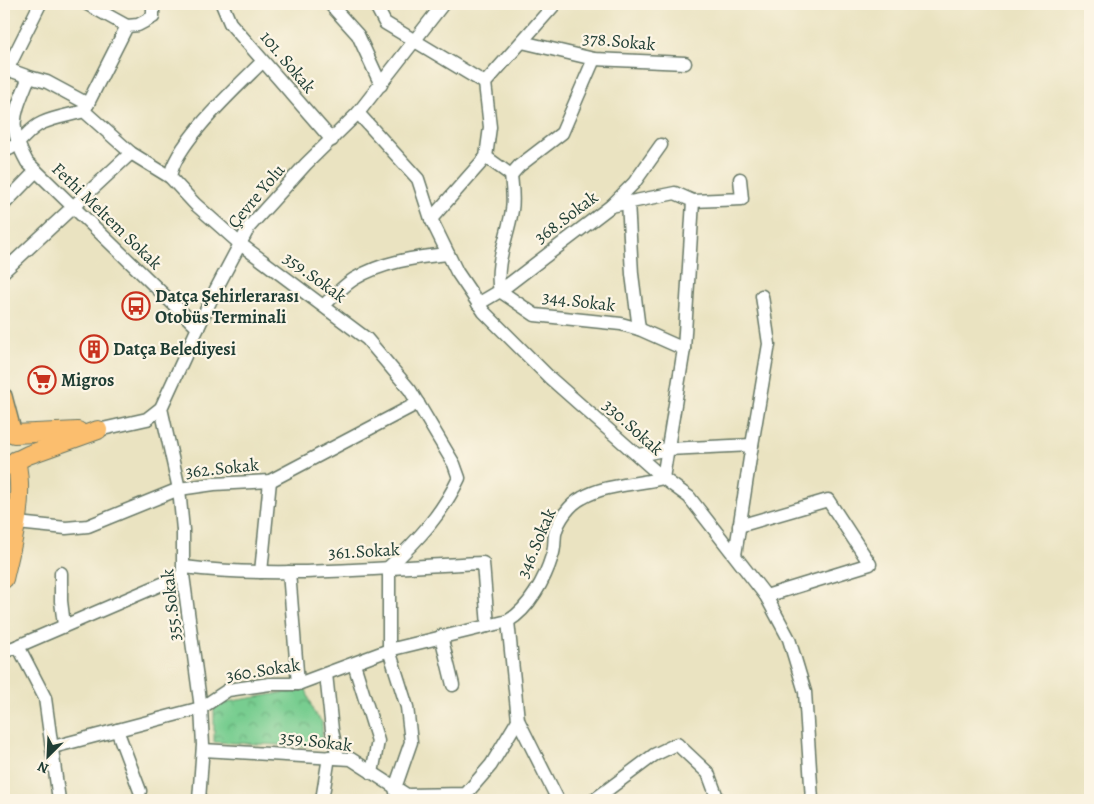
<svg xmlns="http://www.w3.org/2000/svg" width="1094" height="804" font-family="Alegreya,serif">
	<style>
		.park { fill: url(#park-crowns); stroke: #4c8562 }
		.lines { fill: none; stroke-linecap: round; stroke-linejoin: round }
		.minor-casing { stroke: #667765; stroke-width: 15 }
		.major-casing { stroke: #667765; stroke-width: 18 }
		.highway-casing { stroke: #667765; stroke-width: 20 }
		.minor { stroke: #fff; stroke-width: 12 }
		.major { stroke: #fbbe6e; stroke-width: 15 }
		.highway { stroke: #fbbe6e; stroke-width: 18 }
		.labels { text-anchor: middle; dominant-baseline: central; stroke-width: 4.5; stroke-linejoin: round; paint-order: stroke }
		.street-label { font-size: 18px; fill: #1f3d34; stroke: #fcf5e5 }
		.poi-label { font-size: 18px; font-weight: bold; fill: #1f3d34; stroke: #fcf5e5; text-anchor: start }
	</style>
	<defs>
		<pattern id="park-crowns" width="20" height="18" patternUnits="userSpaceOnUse" patternTransform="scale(1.25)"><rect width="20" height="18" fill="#78cd90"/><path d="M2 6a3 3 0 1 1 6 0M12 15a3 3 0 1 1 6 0" fill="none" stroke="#62a876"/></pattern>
	</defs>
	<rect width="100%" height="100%" fill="#fcf5e5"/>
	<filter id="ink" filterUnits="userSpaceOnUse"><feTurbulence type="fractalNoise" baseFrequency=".02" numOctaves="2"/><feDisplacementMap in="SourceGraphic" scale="10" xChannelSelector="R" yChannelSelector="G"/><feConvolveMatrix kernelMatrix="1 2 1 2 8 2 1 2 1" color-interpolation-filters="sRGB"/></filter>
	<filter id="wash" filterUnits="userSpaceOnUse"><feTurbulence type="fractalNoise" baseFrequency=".0096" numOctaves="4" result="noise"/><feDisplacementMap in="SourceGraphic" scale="20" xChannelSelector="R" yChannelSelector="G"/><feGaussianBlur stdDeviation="1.12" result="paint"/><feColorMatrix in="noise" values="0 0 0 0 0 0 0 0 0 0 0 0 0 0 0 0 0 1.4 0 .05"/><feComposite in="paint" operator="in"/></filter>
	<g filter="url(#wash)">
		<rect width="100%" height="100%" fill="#eae3c1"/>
		<polygon class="park" points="306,689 313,711 322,722 323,747 214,742 214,704"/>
	</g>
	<g filter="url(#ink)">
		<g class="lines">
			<g class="minor-casing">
				<g id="minor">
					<polyline points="87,4 127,26"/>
					<polyline points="222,4 230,23 332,140"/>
					<polyline points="330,4 358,35 381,85"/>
					<polyline points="375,4 385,23 485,83"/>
					<polyline points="522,42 594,59 685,63"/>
					<path d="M4 68 29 77C15 113 6 125 27 162L198 328"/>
					<polyline points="4,76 40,4"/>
					<polyline points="29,77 47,82 88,104"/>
					<polyline points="84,111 127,26 138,25 153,17 153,4"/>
					<polyline points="358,113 418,179 431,219 457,272 484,312 550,378 663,478 689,497 766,596 789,639 805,692 812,800"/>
					<path d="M4 151C21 146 26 130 42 123 55 117 71 115 84 111L131 153 170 177 195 204 239 243 367 339 410 390 454 464 459 478C442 514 418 540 389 567V650L407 707 411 742 395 788 398 800"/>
					<path d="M486 157 511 175C512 186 514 198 512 210 508 237 494 264 500 291L535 315 621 324 639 329 684 349"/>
					<polyline points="511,175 519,166 562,133 594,59"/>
					<path d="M170 177C175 143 237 87 262 62"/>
					<polyline points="628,201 632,274 639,329"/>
					<polyline points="693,201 742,199 740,179"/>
					<polyline points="4,204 36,171"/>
					<polyline points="611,206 675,193 693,201 684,349 663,478"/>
					<polyline points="431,219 486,157 490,127 485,83 555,4"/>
					<polyline points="4,271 131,153"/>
					<polyline points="478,304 500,291 611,206 634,183 661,145"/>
					<path d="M324 305C333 297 343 286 354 279 382 262 415 257 448 254"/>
					<polyline points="161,408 179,489 183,530 183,575 201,708 203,745 199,800"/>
					<polyline points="98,430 147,419 161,408 214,293 249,227 306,164 358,113 443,4"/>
					<polyline points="752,445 769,344 762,296"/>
					<polyline points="639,455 668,449 752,445 735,555"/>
					<polyline points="17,523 66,528 88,526 179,489 214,484 270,481 418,403"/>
					<polyline points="739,526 828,500 870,564 766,596"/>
					<path d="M184 567C282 579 384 567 483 563L488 626"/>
					<polyline points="261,572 270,481"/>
					<polyline points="289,572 298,684"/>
					<polyline points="61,573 61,601 64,625"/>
					<polyline points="441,636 453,685"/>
					<polyline points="18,646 45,698 59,800"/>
					<polyline points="4,652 183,575"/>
					<polyline points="354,664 378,741 372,773"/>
					<polyline points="326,674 332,730 338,758"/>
					<polyline points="518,720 558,800"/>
					<polyline points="117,730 140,791"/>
					<path d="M53 747 201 708 228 690 270 684H298L389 650 508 621C529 609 545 579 552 556 555 549 554 541 555 534 558 520 570 504 582 498 606 484 636 485 663 478"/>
					<polyline points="203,750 351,759 407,795 466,794 491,765 518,720 508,621"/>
					<polyline points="322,800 329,757"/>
					<polyline points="594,800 654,755 677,744 708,773 718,800"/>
				</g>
			</g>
			<g class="major-casing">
				<polyline id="major" points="4,396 14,434"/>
			</g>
			<g class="highway-casing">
				<g id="highway">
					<polyline points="4,430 14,434 78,431"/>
					<polyline points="4,467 28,455 98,430"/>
					<path d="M4 579C13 540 25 500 16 460"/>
				</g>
			</g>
			<use href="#minor" class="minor"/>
			<use href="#major" class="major"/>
			<use href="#highway" class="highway"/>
		</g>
	</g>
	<defs>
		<g id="bus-ring" transform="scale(1.4375)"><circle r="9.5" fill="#fcf5e5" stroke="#c8321e" stroke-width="1.5"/><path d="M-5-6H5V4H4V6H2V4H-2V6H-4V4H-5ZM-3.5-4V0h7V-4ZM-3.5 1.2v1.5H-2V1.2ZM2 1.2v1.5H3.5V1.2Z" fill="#c8321e"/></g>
		<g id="building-ring" transform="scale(1.4375)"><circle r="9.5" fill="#fcf5e5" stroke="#c8321e" stroke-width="1.5"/><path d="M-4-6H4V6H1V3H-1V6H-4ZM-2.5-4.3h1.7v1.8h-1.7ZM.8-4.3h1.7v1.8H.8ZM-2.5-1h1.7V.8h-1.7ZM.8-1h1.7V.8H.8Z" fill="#c8321e"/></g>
		<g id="supermarket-ring" transform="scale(1.4375)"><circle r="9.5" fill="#fcf5e5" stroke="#c8321e" stroke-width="1.5"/><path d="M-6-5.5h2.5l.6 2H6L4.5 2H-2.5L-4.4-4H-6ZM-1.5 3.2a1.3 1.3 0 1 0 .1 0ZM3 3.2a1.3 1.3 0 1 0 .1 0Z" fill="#c8321e"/></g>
	</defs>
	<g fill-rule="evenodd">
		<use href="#bus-ring" x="136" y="306"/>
		<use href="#building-ring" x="94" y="349"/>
		<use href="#supermarket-ring" x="42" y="380"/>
	</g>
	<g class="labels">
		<g class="street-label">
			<text transform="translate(619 41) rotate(5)">378.Sokak</text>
			<text transform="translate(288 62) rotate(50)">101. Sokak</text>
			<text transform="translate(256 196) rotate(-50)">Çevre Yolu</text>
			<text transform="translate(107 216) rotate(44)">Fethi Meltem Sokak</text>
			<text transform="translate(566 217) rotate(-37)">368.Sokak</text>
			<text transform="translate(315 277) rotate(36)">359.Sokak</text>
			<text transform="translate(579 301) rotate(7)">344.Sokak</text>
			<text transform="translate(633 427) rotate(42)">330.Sokak</text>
			<text transform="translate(222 468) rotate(-6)">362.Sokak</text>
			<text transform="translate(536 543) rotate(-67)">346.Sokak</text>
			<text transform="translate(364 551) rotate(-3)">361.Sokak</text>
			<text transform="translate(171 605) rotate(-96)">355.Sokak</text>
			<text transform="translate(263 670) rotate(-9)">360.Sokak</text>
			<text transform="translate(316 741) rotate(7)">359.Sokak</text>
		</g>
		<g class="poi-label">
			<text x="155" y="296">Datça Şehirlerarası<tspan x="155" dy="21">Otobüs Terminali</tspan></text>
			<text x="113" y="349">Datça Belediyesi</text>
			<text x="61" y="380">Migros</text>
		</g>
	</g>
	<rect width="1094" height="804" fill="none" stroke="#fcf5e5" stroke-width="20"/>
	<g transform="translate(48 756) rotate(204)" stroke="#fcf5e5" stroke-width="4" paint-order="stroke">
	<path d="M0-4L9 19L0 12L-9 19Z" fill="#1f3d34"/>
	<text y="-8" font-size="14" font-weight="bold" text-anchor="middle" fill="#1f3d34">N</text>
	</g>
</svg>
